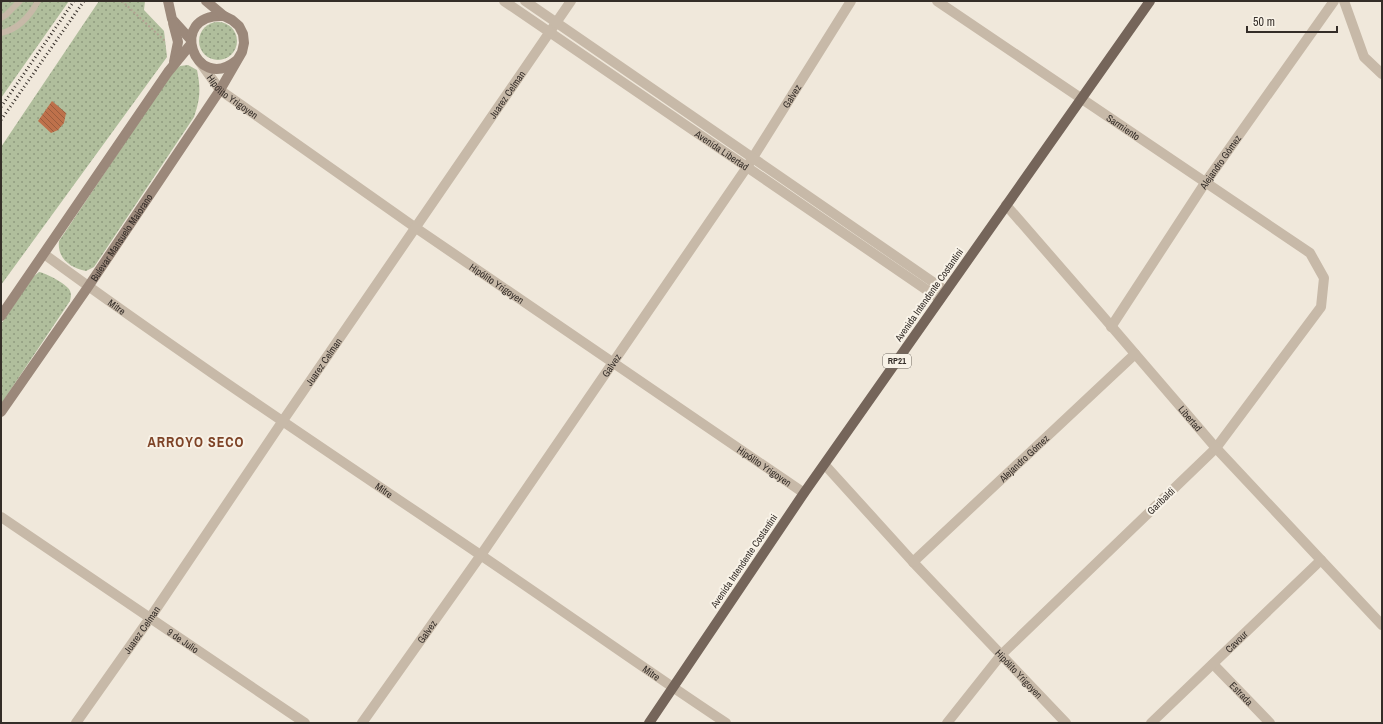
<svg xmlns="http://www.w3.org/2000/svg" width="1383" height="724" font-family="'Archivo Narrow',sans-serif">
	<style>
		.park { fill: url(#park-dots) }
		.building { fill: url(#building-back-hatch) }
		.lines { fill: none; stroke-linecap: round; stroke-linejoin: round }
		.path { stroke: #b3a392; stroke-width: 2; stroke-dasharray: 2 2; stroke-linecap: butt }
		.service { stroke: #c7b9a8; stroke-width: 6 }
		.minor { stroke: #c7b9a8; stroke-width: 10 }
		.tertiary { stroke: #c7b9a8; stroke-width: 10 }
		.secondary { stroke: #9b887a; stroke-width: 10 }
		.primary { stroke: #75655a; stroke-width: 10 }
		.rail { stroke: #342d28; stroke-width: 3; stroke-dasharray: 1 3; stroke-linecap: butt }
		.labels { text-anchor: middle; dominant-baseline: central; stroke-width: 4; stroke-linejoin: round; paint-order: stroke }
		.shield { fill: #f8f2e7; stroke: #6f6861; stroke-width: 1 }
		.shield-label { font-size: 9px; font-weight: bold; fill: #342d28 }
		.street-label { font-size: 10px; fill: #342d28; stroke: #f8f2e7 }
		.district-label { font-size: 14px; font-weight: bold; letter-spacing: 1px; fill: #7e4326; stroke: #f8f2e7 }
	</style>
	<defs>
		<pattern id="park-dots" width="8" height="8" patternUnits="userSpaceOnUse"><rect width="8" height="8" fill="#b0be9c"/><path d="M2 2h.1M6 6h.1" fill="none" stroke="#909b7f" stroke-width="1.8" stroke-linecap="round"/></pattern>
		<pattern id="building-back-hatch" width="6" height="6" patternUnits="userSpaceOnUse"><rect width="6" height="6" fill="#be714b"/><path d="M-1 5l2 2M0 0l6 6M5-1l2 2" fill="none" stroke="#9b5d3e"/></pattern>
	</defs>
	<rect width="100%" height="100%" fill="#f0e8db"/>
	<g class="park">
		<polygon points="1,1 69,1 1,98"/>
		<polygon points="99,1 145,1 144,10 164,31 167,57 1,285 1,147"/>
		<circle cx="218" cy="41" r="19"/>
		<path d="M188 65 197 70C201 90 200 99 194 117L94 267 86 271C70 268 57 258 59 241L173 71 180 66Z"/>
		<path d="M39 272C46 273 64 283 68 288 72 292 71 297 70 301L1 404V324L33 277Z"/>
	</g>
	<polygon class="building" points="52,101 66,113 64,123 58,130 51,133 38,121"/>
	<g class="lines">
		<polyline class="path" points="122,1 166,42"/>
		<g class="service">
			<polyline points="1,18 6,15 20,1"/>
			<path d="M1 33C19 29 30 16 38 1"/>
		</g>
		<g class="minor">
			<path id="s1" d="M937 1 1310 253 1324 278 1321 307 1216 448 1001 655 947 723"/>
			<polyline points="1344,1 1364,57 1382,74"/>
			<path id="s2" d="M200 62 220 90 416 228 804 493"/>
			<path id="s3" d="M1006 205 1100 313 1216 448 1382 625"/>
			<path id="s4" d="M44 254C186 358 333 455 479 554 562 610 643 668 726 723"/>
			<path id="s5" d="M1111 327 1205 183 1334 1"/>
			<path id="s6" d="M825 465 913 562 1066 723"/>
			<path id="s7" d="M1 517 305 723"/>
			<path id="s8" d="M913 562 1135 354"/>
			<path id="s9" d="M1213 664 1270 723"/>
			<path id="s10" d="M76 723 150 618 282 422 571 1"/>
			<path id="s11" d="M362 723 481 555 747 167 851 1"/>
			<path id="s12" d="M1151 723 1321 560"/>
		</g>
		<g class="tertiary">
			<path id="s13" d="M504 1 940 299"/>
			<polyline points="525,1 946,291"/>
		</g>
		<g class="secondary">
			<polyline points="168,1 172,19 191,40"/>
			<path d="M224 16C166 13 195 94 236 61"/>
			<polyline points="173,23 178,42 174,62"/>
			<polyline points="1,316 168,72 191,44"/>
			<path id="s14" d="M1 412 88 287 220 90 242 52 244 43 243 34 239 26 232 20 224 16 206 1"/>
		</g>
		<polyline class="primary" points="649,723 804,493 1150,1"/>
		<g class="rail">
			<polyline points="1,107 74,1"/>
			<polyline points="1,120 84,1"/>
		</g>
	</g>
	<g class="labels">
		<rect class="shield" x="883" y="354" width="28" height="14" rx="3"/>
		<g class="shield-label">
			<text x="897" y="361">RP21</text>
		</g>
		<g class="street-label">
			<text stroke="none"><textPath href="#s2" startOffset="48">Hipólito Yrigoyen</textPath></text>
			<text stroke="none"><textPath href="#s10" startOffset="762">Juarez Celman</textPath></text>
			<text stroke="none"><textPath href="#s11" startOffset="760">Galvez</textPath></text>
			<text stroke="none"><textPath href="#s1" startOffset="225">Sarmiento</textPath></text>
			<text stroke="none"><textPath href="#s13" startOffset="264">Avenida Libertad</textPath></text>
			<text stroke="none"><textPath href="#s5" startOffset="198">Alejandro Gómez</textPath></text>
			<text stroke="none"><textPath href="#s14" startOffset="212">Bulevar Mansuelo Maiorano</textPath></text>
			<text stroke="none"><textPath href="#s2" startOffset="372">Hipólito Yrigoyen</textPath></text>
			<text transform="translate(929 295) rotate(-55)">Avenida Intendente Costantini</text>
			<text stroke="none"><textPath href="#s4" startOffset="90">Mitre</textPath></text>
			<text stroke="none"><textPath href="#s10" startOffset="438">Juarez Celman</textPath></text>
			<text stroke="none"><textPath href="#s11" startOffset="436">Galvez</textPath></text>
			<text stroke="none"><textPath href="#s3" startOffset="282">Libertad</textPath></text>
			<text stroke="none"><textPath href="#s8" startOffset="152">Alejandro Gómez</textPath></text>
			<text stroke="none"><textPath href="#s2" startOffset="696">Hipólito Yrigoyen</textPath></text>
			<text stroke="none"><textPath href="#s4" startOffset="414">Mitre</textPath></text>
			<text transform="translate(1161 501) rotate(-44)">Garibaldi</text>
			<text transform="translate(744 561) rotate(-56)">Avenida Intendente Costantini</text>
			<text stroke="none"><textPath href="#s10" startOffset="114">Juarez Celman</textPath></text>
			<text stroke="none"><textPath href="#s11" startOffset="112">Galvez</textPath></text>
			<text stroke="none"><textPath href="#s7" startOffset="220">9 de Julio</textPath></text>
			<text stroke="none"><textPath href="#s12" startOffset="118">Cavour</textPath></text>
			<text stroke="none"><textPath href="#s4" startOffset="738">Mitre</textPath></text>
			<text stroke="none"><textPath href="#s6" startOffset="285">Hipólito Yrigoyen</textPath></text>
			<text stroke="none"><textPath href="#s9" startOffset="41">Estrada</textPath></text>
		</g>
		<g class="district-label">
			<text x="196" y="442">ARROYO SECO</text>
		</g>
	</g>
	<rect width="1383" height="724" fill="none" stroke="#342d28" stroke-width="4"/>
	<path d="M1247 26v6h90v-6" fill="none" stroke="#342d28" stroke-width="2"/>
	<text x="1253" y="26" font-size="12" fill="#342d28" stroke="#f8f2e7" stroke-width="3" paint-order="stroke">50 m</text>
</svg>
